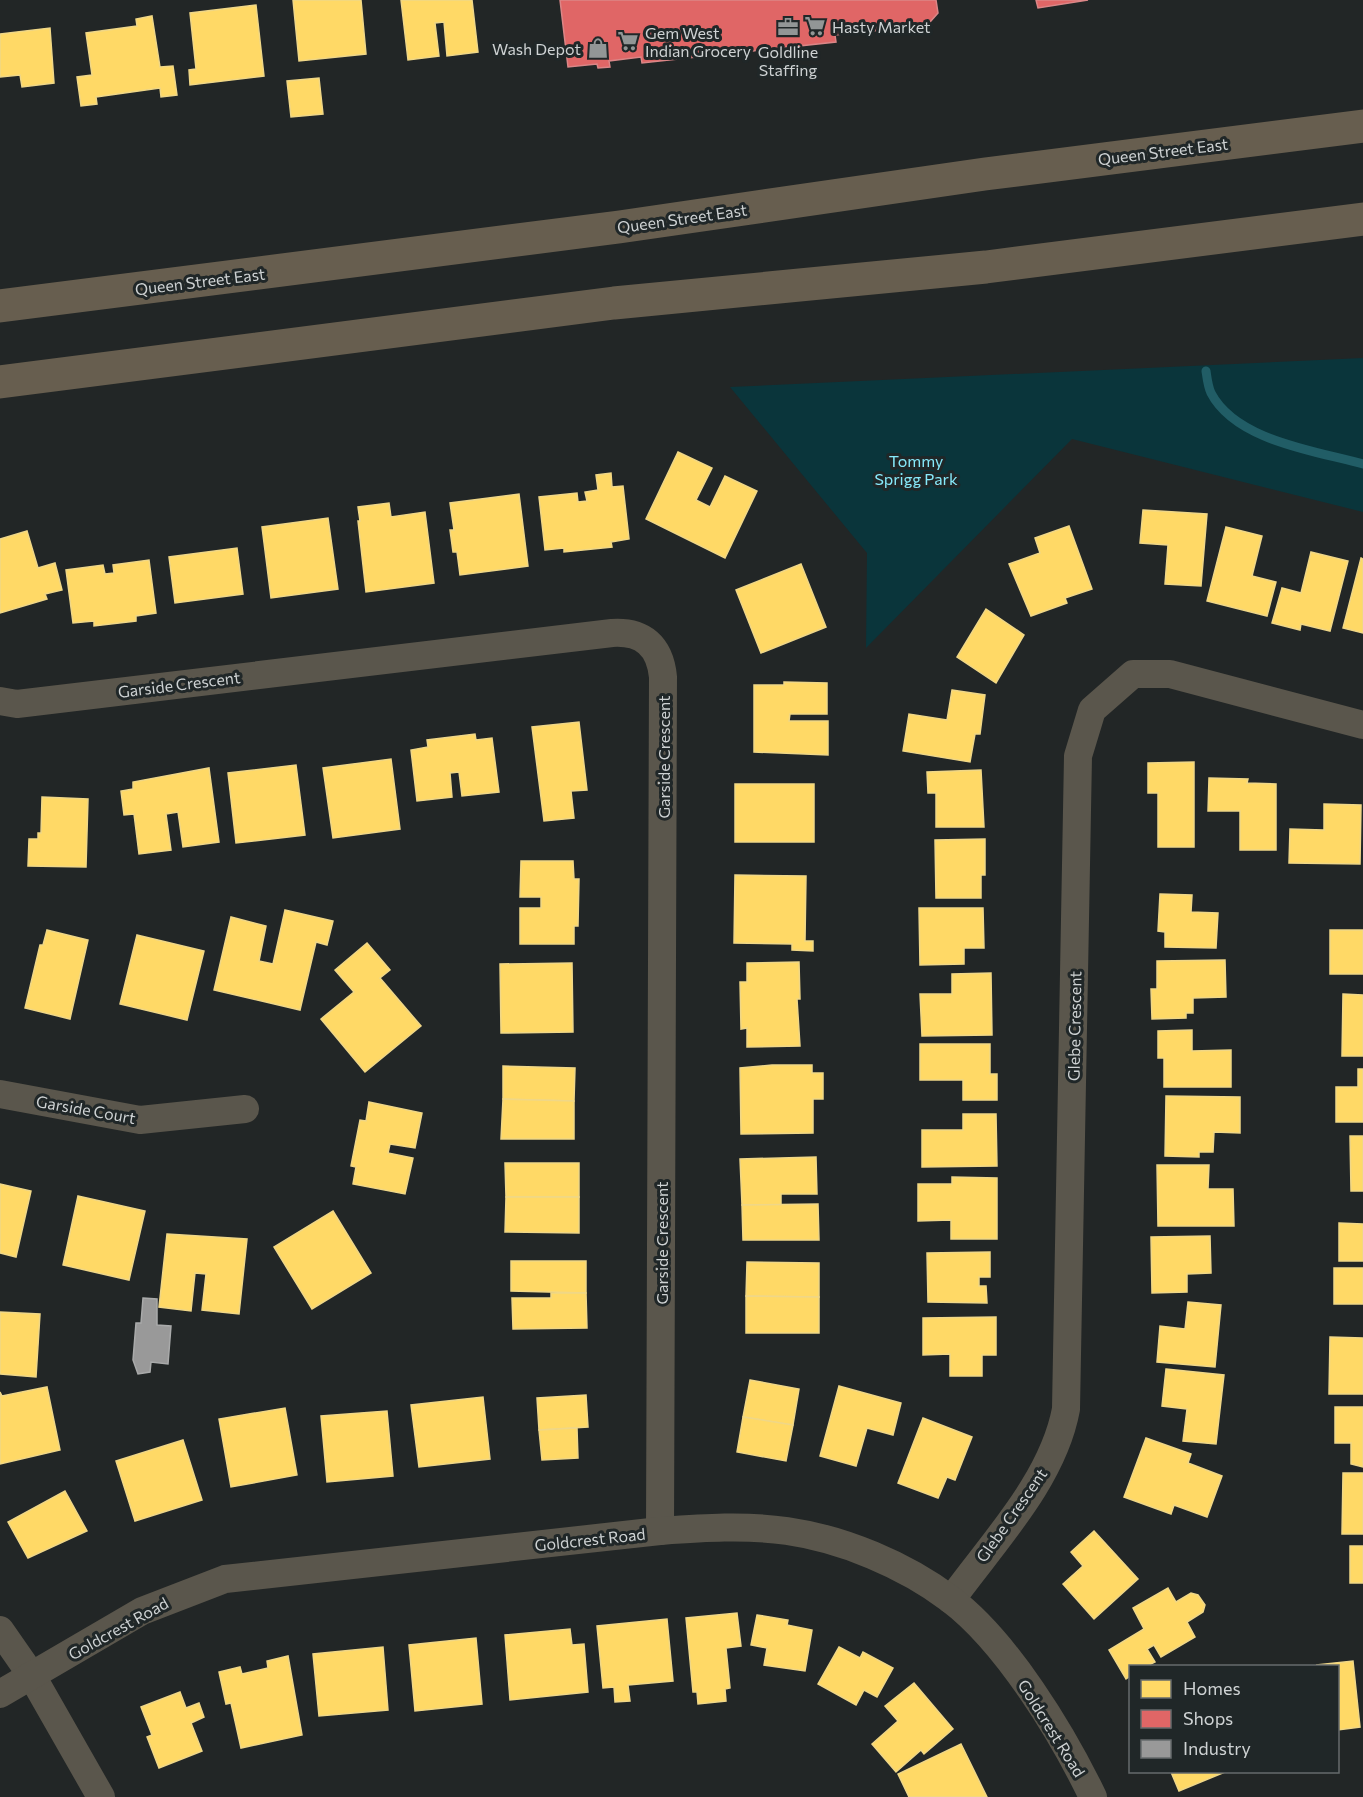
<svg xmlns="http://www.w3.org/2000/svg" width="1363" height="1797" font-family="Commissioner,sans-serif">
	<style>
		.green { fill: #0a353b }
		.homes { fill: #ffd966; stroke: #f0d787; stroke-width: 1.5 }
		.shops { fill: #e06666; stroke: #db8687; stroke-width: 1.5 }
		.industry { fill: #999; stroke: #a9aaaa; stroke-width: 1.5 }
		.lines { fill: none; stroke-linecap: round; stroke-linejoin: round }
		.stream { stroke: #215d66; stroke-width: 9 }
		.street { stroke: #5a564c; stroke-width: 28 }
		.primary { stroke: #675e4f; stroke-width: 33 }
		.labels { text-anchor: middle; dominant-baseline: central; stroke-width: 6; stroke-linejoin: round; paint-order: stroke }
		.poi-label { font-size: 16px; fill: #ced2d3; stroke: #202728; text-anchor: start }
		.street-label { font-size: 16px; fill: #ced2d3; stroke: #202728 }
		.park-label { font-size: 16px; fill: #87eafb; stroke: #202728 }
	</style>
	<rect width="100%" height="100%" fill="#222626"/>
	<polygon class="green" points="1363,358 1363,512 1072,439 866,648 867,553 730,387"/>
	<g class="homes">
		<polygon points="293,0 361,0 366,54 299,61"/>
		<polygon points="401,0 472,0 478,52 447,56 444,22 435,23 439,56 408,60"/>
		<polygon points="256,5 264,76 190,85 189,70 196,69 190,13"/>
		<polygon points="152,16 160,67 173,66 177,95 161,97 160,88 96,97 97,104 81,106 77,77 92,75 86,33 137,26 136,19"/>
		<polygon points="50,28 54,83 22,87 20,75 0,77 0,34"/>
		<polygon points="319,78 323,114 291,117 287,81"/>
		<polygon points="678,452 712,468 696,500 710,507 725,476 757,491 725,558 646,519"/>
		<polygon points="611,473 612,487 623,486 629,539 611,542 612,547 564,552 564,548 545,550 539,497 577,493 578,502 587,501 585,492 598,490 596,475"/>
		<polygon points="519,494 528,566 460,575 457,552 453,552 450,530 454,530 450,503"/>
		<polygon points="389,503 391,517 425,512 434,583 366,592 358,521 360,521 358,507"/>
		<polygon points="1143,510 1207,514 1201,586 1165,584 1168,545 1140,543"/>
		<polygon points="328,518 338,589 271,598 262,527"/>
		<polygon points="1069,526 1092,589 1065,598 1067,603 1031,616 1009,564 1040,553 1035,538"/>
		<polygon points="1226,527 1262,536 1252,576 1276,582 1267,616 1207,601"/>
		<polygon points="27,531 38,568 55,563 62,590 45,594 47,599 0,613 0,539"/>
		<polygon points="237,548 243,594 175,603 169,557"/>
		<polygon points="1311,552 1348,561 1330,631 1301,624 1300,630 1272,623 1282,588 1301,593"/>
		<polygon points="1361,558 1363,559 1363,633 1343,628"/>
		<polygon points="149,560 156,613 136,616 136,621 94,626 94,621 73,623 66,570 103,565 105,574 114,573 113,565"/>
		<polygon points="801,564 826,627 761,653 736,590"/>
		<polygon points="986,609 1024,635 996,683 957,657"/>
		<polygon points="784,682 827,683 827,714 790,714 789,721 828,721 828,755 754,752 754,685 784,685"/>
		<polygon points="952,690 985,695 980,734 975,734 970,762 903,751 909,714 947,720"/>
		<polygon points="579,722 587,790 571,791 574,818 544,821 532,727"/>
		<polygon points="475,734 476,740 492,738 499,792 462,796 459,772 450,773 452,797 417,801 411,750 428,747 427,740"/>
		<polygon points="391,759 400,829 333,838 323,768"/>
		<polygon points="1194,762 1194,847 1158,847 1158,793 1148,793 1148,763"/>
		<polygon points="296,765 305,835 236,843 228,773"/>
		<polygon points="209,768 219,842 183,847 178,812 166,814 171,850 139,854 134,814 124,815 121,791 133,789 133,782"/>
		<polygon points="981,770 984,827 936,827 936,793 928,793 927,772"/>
		<polygon points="1209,778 1248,779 1247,783 1276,784 1276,850 1240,850 1240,811 1208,811"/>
		<rect x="735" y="784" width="79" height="58"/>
		<polygon points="42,797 88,799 86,867 28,866 29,839 38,839 38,833 41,833"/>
		<polygon points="1324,804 1361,805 1360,864 1289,863 1290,829 1324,830"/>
		<polygon points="985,839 985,875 981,875 981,898 936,898 935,840"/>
		<polygon points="521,861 573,861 574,879 579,879 578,926 574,926 574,944 520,944 520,908 541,908 541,897 520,897"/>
		<polygon points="735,875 806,876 805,941 813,941 813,951 792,950 792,944 734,943"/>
		<polygon points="1160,894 1192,895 1191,912 1218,913 1216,948 1165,947 1165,932 1158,931"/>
		<polygon points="919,908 983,908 984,948 964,948 964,964 920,965"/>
		<polygon points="285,910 333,921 327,945 316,942 300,1010 214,990 231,917 266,926 259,961 273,964"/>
		<polygon points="47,930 88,940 70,1019 25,1008 40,945 43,945"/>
		<rect x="1330" y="930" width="33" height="44"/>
		<polygon points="137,935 204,951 187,1020 120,1004"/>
		<polygon points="367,943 390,970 380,978 421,1026 365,1072 321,1019 354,992 335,970"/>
		<polygon points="1225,960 1226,997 1193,998 1193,1013 1186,1013 1186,1018 1152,1019 1151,989 1157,989 1157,961"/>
		<polygon points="799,962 800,999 797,999 800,1046 747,1047 747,1028 741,1029 740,982 747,982 747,963"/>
		<polygon points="572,963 573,1032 501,1033 500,964"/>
		<polygon points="991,973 992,1035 922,1036 920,994 952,994 952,974"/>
		<polygon points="1343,994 1363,995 1363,1056 1342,1056"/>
		<polygon points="1192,1030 1192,1051 1231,1050 1231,1087 1164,1087 1164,1058 1158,1058 1158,1031"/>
		<polygon points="920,1044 990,1044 990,1074 997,1074 997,1100 963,1100 963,1080 920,1080"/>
		<polygon points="772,1065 812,1065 812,1073 823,1073 823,1099 813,1099 813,1133 741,1134 740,1068"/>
		<polygon points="503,1066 575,1068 574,1101 503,1099"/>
		<polygon points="1358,1069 1363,1069 1363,1122 1336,1122 1336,1087 1358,1087"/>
		<polygon points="1166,1096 1240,1097 1240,1133 1214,1132 1213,1152 1199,1152 1199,1157 1165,1156"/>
		<polygon points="503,1099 574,1101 574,1139 501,1139"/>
		<polygon points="369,1102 422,1113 415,1148 390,1144 388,1153 413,1158 405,1194 353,1184 356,1167 351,1166 360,1120 366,1121"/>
		<polygon points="963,1114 996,1114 997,1166 922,1167 922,1130 963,1130"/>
		<polygon points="1350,1136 1363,1136 1363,1191 1351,1191"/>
		<polygon points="816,1157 817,1194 781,1194 781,1205 742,1205 740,1159"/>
		<polygon points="505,1163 579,1163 579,1197 506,1197"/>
		<polygon points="1157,1165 1209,1165 1208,1189 1233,1189 1234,1226 1158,1226"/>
		<polygon points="952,1177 997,1178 997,1239 951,1239 951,1220 918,1221 918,1184 952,1184"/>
		<polygon points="0,1184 31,1191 16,1257 0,1253"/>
		<polygon points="78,1196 145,1211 129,1280 63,1265"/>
		<polygon points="506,1197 579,1197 579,1233 505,1232"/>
		<polygon points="818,1204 819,1240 743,1240 742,1205"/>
		<polygon points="333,1211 371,1273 312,1309 274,1247"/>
		<polygon points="1339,1223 1363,1224 1363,1261 1339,1261"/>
		<polygon points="167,1234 247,1239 239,1314 202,1310 206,1274 195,1273 191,1311 159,1307"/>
		<polygon points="1210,1236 1211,1273 1187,1274 1187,1292 1152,1293 1151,1237"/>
		<polygon points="990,1252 990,1277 979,1277 979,1286 986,1286 987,1303 928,1302 927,1253"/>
		<polygon points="511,1261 586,1261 586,1293 511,1291"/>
		<polygon points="747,1262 819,1263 819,1297 746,1296"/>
		<rect x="1334" y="1268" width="29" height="36"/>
		<polygon points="551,1293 586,1293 587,1328 513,1329 512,1298 551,1298"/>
		<polygon points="746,1296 819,1297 819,1333 746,1333"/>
		<polygon points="1188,1302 1221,1305 1215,1367 1157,1362 1160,1326 1185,1329"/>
		<polygon points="0,1312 40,1314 36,1377 0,1374"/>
		<polygon points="996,1317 996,1355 982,1355 982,1376 950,1376 950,1354 923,1355 923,1318"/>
		<polygon points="1330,1337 1363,1338 1363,1394 1329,1394"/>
		<polygon points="1166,1369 1224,1375 1216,1444 1183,1441 1187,1409 1162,1406"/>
		<polygon points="750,1380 799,1389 793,1425 743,1417"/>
		<polygon points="839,1386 901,1403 893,1435 867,1428 856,1466 820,1456"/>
		<polygon points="47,1387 60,1450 0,1464 0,1392 2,1396"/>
		<polygon points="586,1395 588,1427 539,1430 537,1398"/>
		<polygon points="483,1397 490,1459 419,1467 411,1405"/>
		<polygon points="1335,1407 1363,1407 1363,1467 1351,1464 1351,1443 1335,1443"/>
		<polygon points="285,1408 297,1475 231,1487 219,1419"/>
		<polygon points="387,1411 393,1476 327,1482 321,1416"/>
		<polygon points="743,1417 793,1425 786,1461 737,1452"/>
		<polygon points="923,1418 972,1437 955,1480 947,1477 938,1498 898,1483"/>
		<polygon points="577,1428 578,1458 542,1460 539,1430"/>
		<polygon points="1146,1438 1191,1454 1188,1463 1222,1476 1207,1517 1174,1505 1171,1514 1124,1497"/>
		<polygon points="183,1440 202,1500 135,1521 116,1461"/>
		<polygon points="1343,1473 1363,1473 1363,1534 1342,1534"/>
		<polygon points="65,1491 87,1531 28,1558 8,1522"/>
		<polygon points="1094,1531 1138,1579 1094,1619 1063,1584 1083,1566 1071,1552"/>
		<rect x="1350" y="1546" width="13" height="37"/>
		<polygon points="1168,1588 1176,1602 1191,1593 1198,1595 1205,1605 1203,1612 1187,1622 1195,1637 1161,1657 1154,1645 1147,1649 1155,1662 1147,1666 1130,1666 1130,1676 1126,1679 1109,1650 1144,1629 1133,1608"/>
		<polygon points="737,1613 741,1646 726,1648 730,1688 725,1689 726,1701 698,1704 697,1692 693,1692 686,1618"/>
		<polygon points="757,1615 788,1620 787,1625 812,1630 805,1671 764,1665 767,1648 751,1645"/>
		<polygon points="667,1619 673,1681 628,1685 630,1701 615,1702 614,1687 603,1688 597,1626"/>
		<polygon points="570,1629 572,1645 584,1644 588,1692 510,1700 505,1635"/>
		<polygon points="476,1638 482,1704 415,1711 409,1645"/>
		<polygon points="383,1647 388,1710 319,1716 313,1654"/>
		<polygon points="839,1647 860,1658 863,1652 893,1668 877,1697 864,1690 856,1705 818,1684"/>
		<polygon points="288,1656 302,1735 241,1748 231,1703 226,1704 219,1672 240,1667 242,1674 268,1668 267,1661"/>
		<polygon points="1353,1661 1360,1727 1338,1730 1338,1666 1316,1665"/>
		<polygon points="914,1683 953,1729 924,1754 921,1750 896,1772 872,1744 898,1721 885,1706"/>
		<polygon points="180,1692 186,1708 199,1703 204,1717 191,1723 202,1751 159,1768 147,1737 152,1735 141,1707"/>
		<polygon points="961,1744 987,1797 909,1797 898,1774"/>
		<polygon points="1171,1772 1225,1772 1179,1791"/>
	</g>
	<g class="shops">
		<polygon points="560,0 936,0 938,13 922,31 893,34 892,29 835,35 836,42 642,63 641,57 609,61 610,67 598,68 597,64 568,67"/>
		<polygon points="1036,0 1088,0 1038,8"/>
	</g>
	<polygon class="industry" points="143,1298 157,1299 157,1325 171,1326 168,1364 151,1362 150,1372 138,1374 133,1360 136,1323 141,1323"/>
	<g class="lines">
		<path class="stream" d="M1206 371C1207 378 1208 387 1211 393 1236 441 1316 451 1363 464"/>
		<g class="street">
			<path d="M0 701 17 704 612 633C643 631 660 646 663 677L660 1531"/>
			<polyline points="0,1094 140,1120 245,1109"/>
			<path d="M951 1600C993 1542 1053 1480 1066 1409L1078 756 1092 710 1133 674H1170L1363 725"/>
			<polyline points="0,1630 32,1676 101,1797"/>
			<path d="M0 1694 142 1611 225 1579 660 1531C703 1528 745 1525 787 1531 843 1539 905 1565 950 1599 1007 1642 1062 1733 1093 1797"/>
		</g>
		<g class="primary">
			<polyline points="0,306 619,227 985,174 1363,126"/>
			<polyline points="0,382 614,303 986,267 1363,219"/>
		</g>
	</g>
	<defs>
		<g id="supermarket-bare" transform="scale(1.62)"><path d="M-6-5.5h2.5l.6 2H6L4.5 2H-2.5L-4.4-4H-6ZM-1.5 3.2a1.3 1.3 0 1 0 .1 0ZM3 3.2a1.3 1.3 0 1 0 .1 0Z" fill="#929696" stroke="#202728" stroke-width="2.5" paint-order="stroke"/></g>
		<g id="office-bare" transform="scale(1.62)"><path d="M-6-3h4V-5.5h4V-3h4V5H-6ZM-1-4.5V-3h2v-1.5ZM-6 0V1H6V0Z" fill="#929696" stroke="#202728" stroke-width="2.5" paint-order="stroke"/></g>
		<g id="shop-bare" transform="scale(1.62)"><path d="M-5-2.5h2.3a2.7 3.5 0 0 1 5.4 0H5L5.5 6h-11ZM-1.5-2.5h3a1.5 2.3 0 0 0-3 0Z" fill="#929696" stroke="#202728" stroke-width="2.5" paint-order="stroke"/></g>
	</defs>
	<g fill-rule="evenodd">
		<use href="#supermarket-bare" x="815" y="26"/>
		<use href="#office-bare" x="788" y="27"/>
		<use href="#supermarket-bare" x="628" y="41"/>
		<use href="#shop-bare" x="598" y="48"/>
	</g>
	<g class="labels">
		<g class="poi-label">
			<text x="832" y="26">Hasty Market</text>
			<text x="645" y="32">Gem West<tspan x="645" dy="18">Indian Grocery</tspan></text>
			<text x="581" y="48" text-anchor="end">Wash Depot</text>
			<text x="788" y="51" text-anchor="middle">Goldline<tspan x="788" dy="18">Staffing</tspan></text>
		</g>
		<g class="street-label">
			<text transform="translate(1163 151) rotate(-7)">Queen Street East</text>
			<text transform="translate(682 218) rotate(-8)">Queen Street East</text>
			<text transform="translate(200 281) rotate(-7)">Queen Street East</text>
			<text transform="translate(179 684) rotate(-7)">Garside Crescent</text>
			<text transform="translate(663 757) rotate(-90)">Garside Crescent</text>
			<text transform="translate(1074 1026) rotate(-89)">Glebe Crescent</text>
			<text transform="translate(86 1109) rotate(10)">Garside Court</text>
			<text transform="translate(661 1243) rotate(-90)">Garside Crescent</text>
			<text transform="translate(1011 1515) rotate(-55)">Glebe Crescent</text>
			<text transform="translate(590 1539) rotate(-6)">Goldcrest Road</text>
			<text transform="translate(118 1628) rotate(-29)">Goldcrest Road</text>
			<text transform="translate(1052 1728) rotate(58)">Goldcrest Road</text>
		</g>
		<g class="park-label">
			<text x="916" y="460">Tommy<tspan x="916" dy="18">Sprigg Park</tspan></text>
		</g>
	</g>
	<rect x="1129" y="1665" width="210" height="108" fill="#202728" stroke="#666b6c" stroke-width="1.5"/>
	<rect x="1141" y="1680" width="30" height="18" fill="#ffd966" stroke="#666b6c" stroke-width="1.5"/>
	<text x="1183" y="1695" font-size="18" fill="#ced2d3">Homes</text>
	<rect x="1141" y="1710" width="30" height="18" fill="#e06666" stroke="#666b6c" stroke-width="1.5"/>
	<text x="1183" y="1725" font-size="18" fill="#ced2d3">Shops</text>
	<rect x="1141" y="1740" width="30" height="18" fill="#999999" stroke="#666b6c" stroke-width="1.5"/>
	<text x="1183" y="1755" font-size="18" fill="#ced2d3">Industry</text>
</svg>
